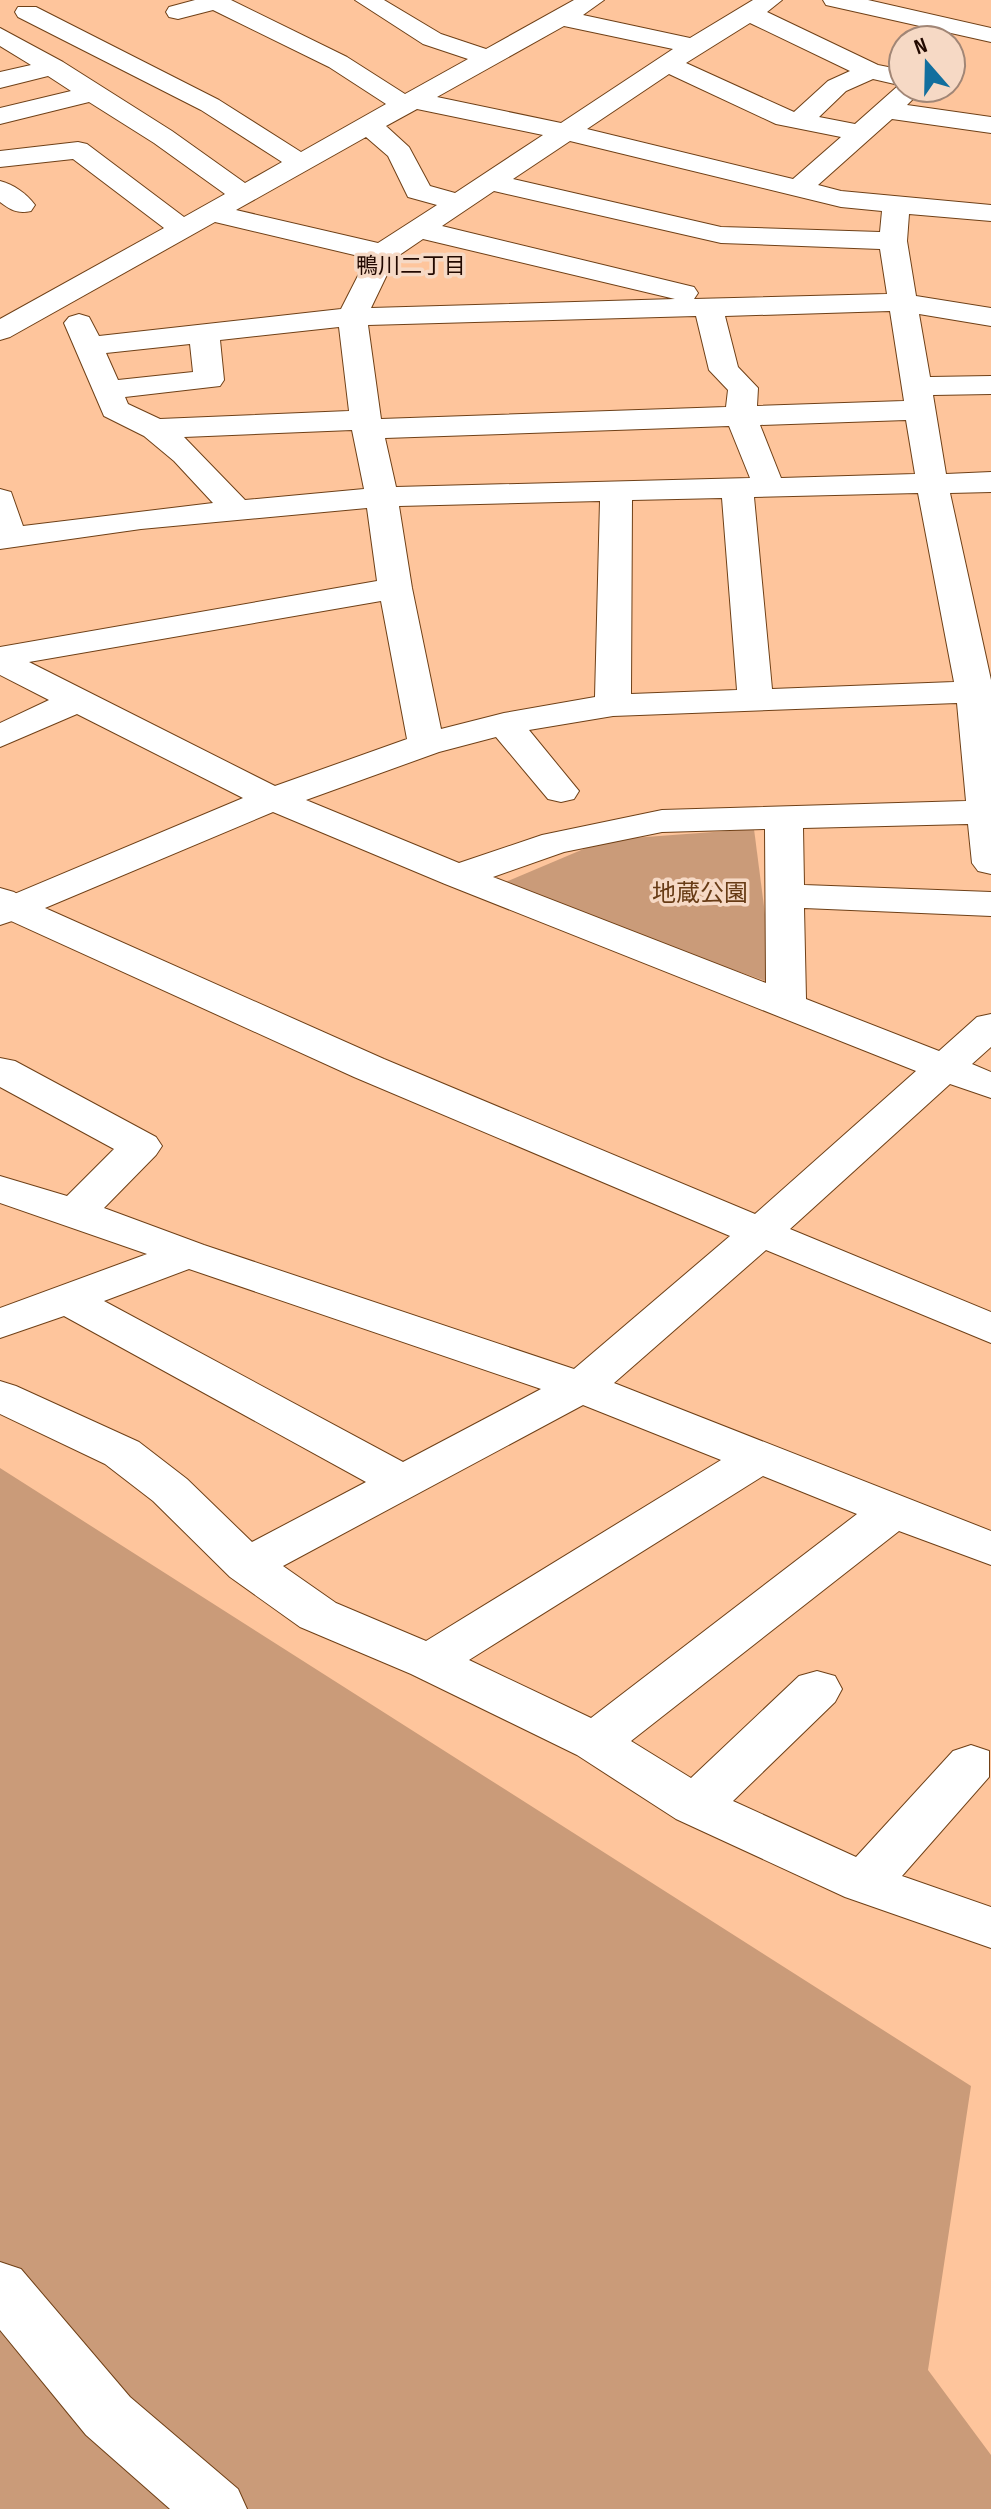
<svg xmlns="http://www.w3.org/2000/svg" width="991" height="2509" font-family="'Sofia Sans Condensed','Noto Sans JP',sans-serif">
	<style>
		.green { fill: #ca9b79 }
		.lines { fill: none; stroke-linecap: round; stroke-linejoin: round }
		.minor-casing { stroke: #6f4017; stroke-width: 2 }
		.major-casing { stroke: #6f4017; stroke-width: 2 }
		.minor { fill: #fff; fill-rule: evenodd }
		.major { fill: #fff; fill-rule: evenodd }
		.labels { text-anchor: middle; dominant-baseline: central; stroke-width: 7; stroke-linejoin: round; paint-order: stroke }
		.far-neighbourhood-label { font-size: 22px; fill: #220900; stroke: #f6d9c5 }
		.park-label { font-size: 24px; fill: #673b15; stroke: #f6d9c5 }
	</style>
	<rect width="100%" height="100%" fill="#fec59c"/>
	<g class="green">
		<polygon points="754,829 774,984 496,886 605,840"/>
		<polygon points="0,1468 971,2086 928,2370 991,2455 991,2509 0,2509"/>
	</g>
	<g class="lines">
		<g class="minor-casing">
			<g id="minor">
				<path d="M195 0H231L347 57 405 94 468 59 423 44 355 0H384L441 34 486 49 574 0H604L583 15 690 38 753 0H782L767 12 878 65 903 70V88H924L907 105 991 117V133L892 119 818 185 841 191 991 205V221L909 214 907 241 916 296 991 308V326L919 314 930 377 991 376V394L933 395 946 474 991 472V492L950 493 991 680V874L978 871 972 863 968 824 803 828 804 885 991 892V916L804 908 806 999 939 1051 977 1017 991 1014V1047L972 1064 991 1072V1098L950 1084 790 1229 991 1312V1343L766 1250 614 1383 991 1531V1565L899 1531 631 1741 691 1778 799 1676 817 1671 835 1676 842 1689 835 1702 733 1801 856 1857 953 1751 971 1745 989 1751V1777L902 1876 991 1907V1948L845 1897 676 1819 577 1755 411 1674 300 1627 230 1577 153 1501 105 1464 0 1414V1381L16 1386 139 1442 187 1479 252 1542 366 1482 64 1316 0 1338V1308L147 1254 0 1203V1176L67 1196 114 1149 0 1087V1058L15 1061 156 1137 162 1146 156 1155 104 1208 204 1245 574 1369 730 1236 354 1077 0 916V900L243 798 77 714 0 747V723L49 700 0 675V647L377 581 367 508 141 529 0 549V489L11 492 23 526 213 503 174 461 144 436 104 416 64 323 69 317 79 314 89 317 99 336 341 309 367 258 215 222 10 337 0 340V319L164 228 73 159 0 167V151L78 142 87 144 184 217 225 194 154 143 89 102 0 124V108L71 91 48 76 0 88V72L31 65 0 46V28L63 62 172 131 245 183 282 162 201 110 18 17 15 12 18 7H36L219 100 301 152 386 104 329 67 213 10 178 19 169 17 166 12 169 7ZM750 23 850 71 828 81 794 112 686 63ZM564 26 673 49 561 123 437 97ZM669 74 776 124 841 137 793 179 587 129ZM873 79 899 85 855 124 819 117 846 91ZM417 109 543 135 455 193 430 186 409 147 386 126ZM366 137 388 156 408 197 437 205 378 243 236 210ZM570 141 841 207 882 211 880 232 721 227 513 179ZM494 191 721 243 880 249 887 294 694 299 698 293 694 287 442 226ZM423 239 675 299 371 308 395 258ZM890 311 904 401 757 406 758 388 738 367 725 316ZM696 316 709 370 728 390 726 407 381 419 368 325ZM339 327 349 411 160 419 128 404 125 397 220 386 224 380 220 340ZM190 344 193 372 118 380 106 353ZM906 420 915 474 781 478 760 425ZM729 426 750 478 396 487 385 438ZM352 430 364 489 245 500 184 437ZM918 493 954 682 772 689 754 497ZM722 498 737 690 631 694 632 500ZM600 501 595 697 504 713 441 729 412 588 399 506ZM381 601 407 739 275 786 29 662ZM957 703 966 801 662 810 542 835 459 863 306 800 439 752 496 737 548 799 561 802 574 799 579 791 529 730 613 716ZM273 812 445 884 916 1071 755 1214 384 1059 45 908ZM765 829 766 983 493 877 564 852 662 832ZM189 1269 541 1389 403 1462 104 1301ZM583 1405 721 1460 426 1641 336 1603 283 1566ZM763 1476 857 1514 591 1718 469 1660Z"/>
				<polygon points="823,0 868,0 991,28 991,42 826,5"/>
				<path d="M0 181C13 184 27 194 35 205L31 211C17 214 11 210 0 202Z"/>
			</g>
		</g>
		<g class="major-casing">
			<g id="major">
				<polygon points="0,888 14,892 27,900 32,908 27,916 0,925"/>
				<polygon points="0,2262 21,2269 130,2397 238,2489 247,2509 170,2509 86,2435 0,2330"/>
			</g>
		</g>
		<use href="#minor" class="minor"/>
		<use href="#major" class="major"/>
	</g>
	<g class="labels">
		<g class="far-neighbourhood-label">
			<text x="411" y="266">鴨川二丁目</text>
		</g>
		<g class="park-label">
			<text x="700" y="893">地蔵公園</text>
		</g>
	</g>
	<g transform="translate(927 64) rotate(340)"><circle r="38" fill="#f6d9c5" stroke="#a18676" stroke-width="2"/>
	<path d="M0-6L14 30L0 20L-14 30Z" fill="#126f9e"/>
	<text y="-12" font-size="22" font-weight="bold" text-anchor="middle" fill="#220900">N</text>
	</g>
</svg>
